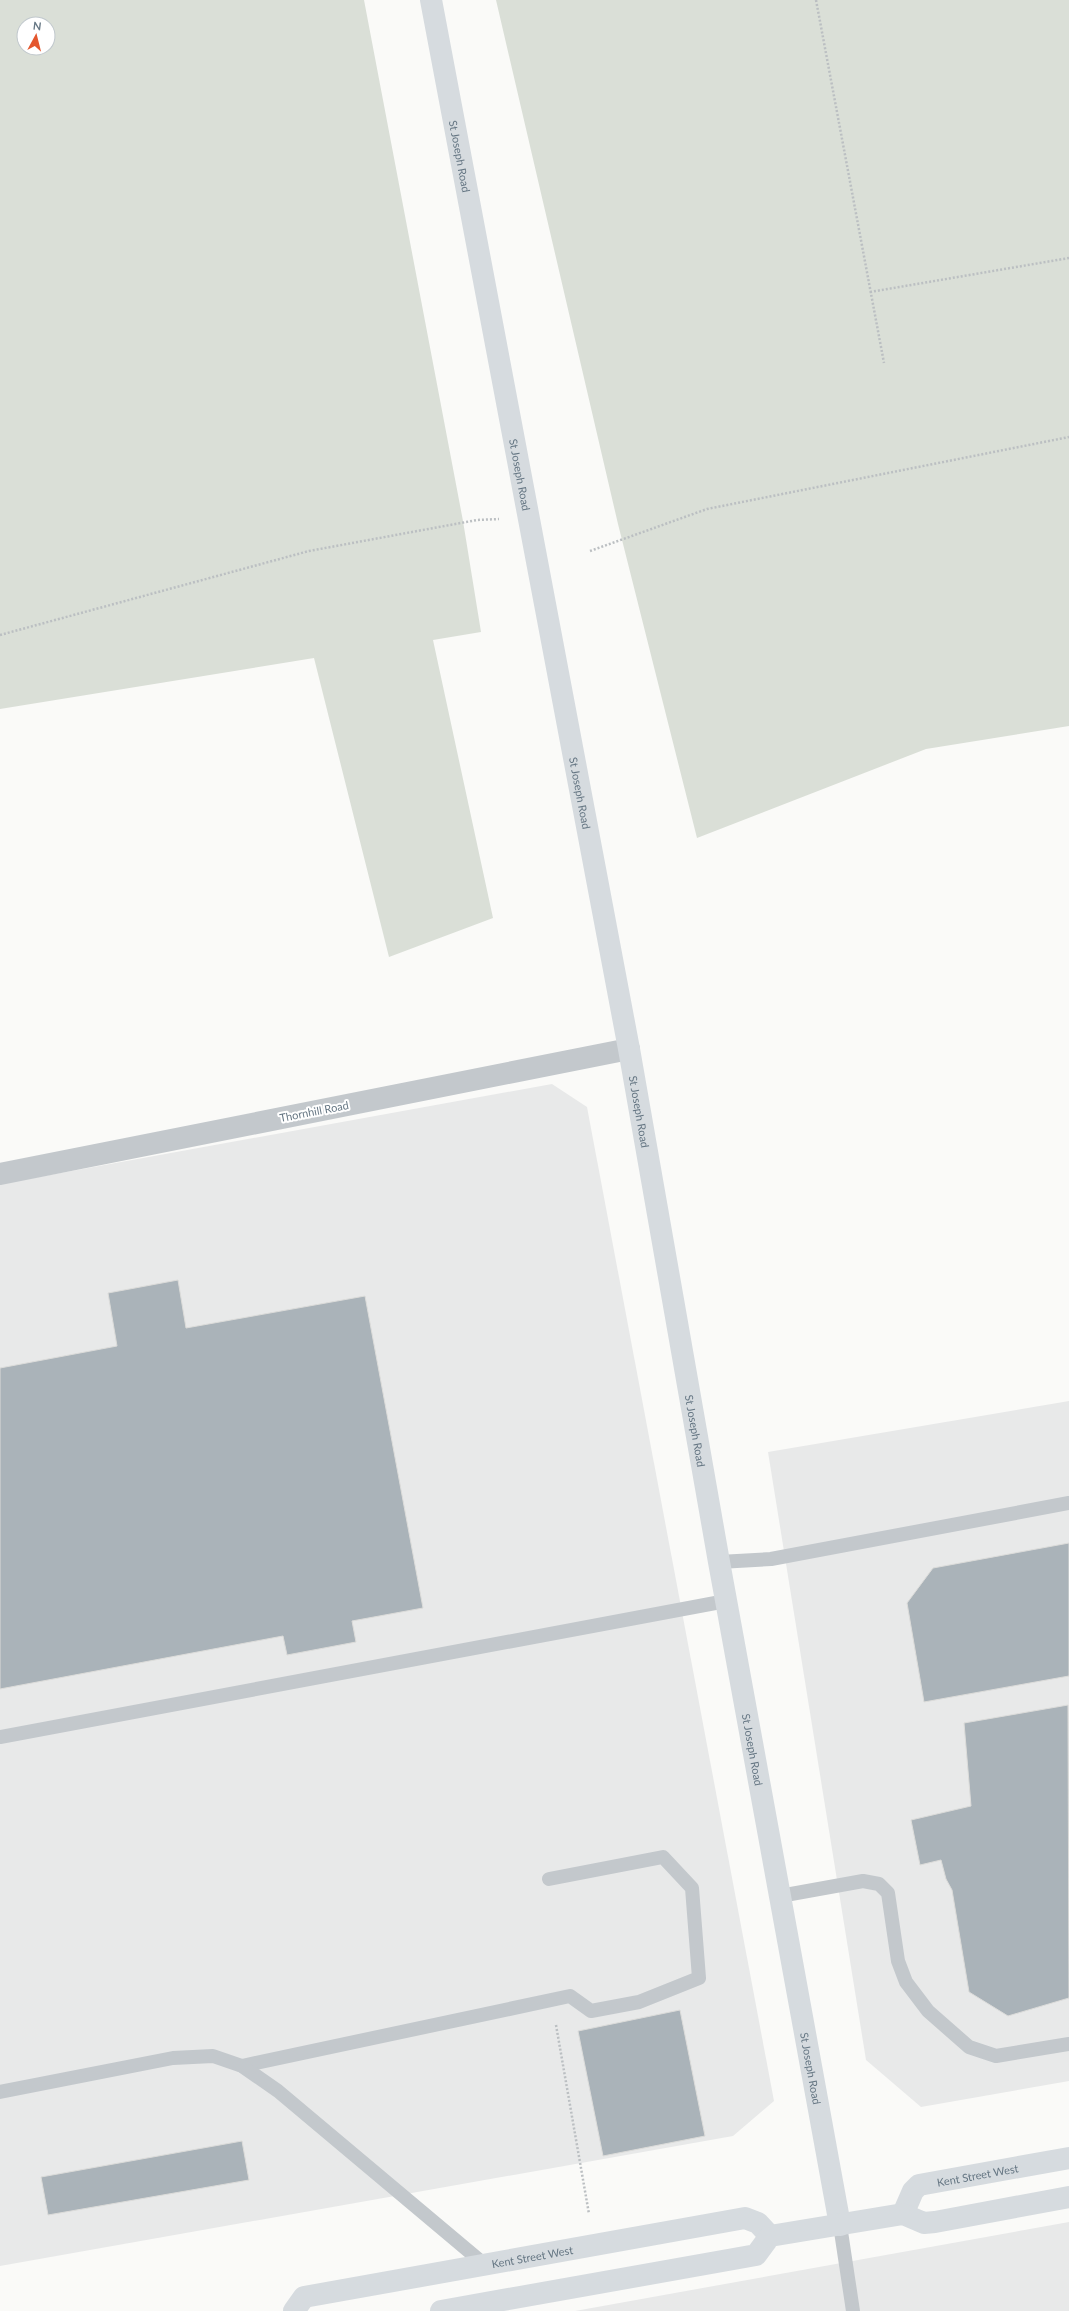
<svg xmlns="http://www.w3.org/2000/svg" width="1069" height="2311" font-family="Lato,sans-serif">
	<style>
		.built { fill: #e8e9e9 }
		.green { fill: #dadfd7; fill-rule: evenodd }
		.building { fill: #aab3b9; stroke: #dcdcda }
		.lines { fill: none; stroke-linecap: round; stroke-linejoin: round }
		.path { stroke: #bbbfc2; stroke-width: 2.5; stroke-dasharray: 2 2; stroke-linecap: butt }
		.lane { stroke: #c3c8cc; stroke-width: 14 }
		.street { stroke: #c3c8cc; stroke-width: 22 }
		.secondary { stroke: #d6dbdf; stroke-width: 22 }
		.labels { text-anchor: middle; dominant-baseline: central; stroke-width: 4; stroke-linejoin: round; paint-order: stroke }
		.street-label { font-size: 11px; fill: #657683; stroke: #fff }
	</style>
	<rect width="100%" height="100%" fill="#fafaf8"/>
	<g class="built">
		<polygon points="552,1084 587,1107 774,2101 733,2136 0,2266 0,1184"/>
		<polygon points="1069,1401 1069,2081 921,2107 866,2060 768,1452"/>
		<polygon points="1069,2222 1069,2311 575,2311"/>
	</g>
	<g class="green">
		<path d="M0 0H364L463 521 481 632 433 640 493 918 389 957 314 658 0 709ZM24 24H48V48H24Z"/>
		<polygon points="496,0 1069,0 1069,726 926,749 697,838 618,524"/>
	</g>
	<g class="building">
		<polygon points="178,1280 186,1328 365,1296 423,1608 352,1621 356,1642 287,1655 283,1636 0,1689 0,1368 117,1346 108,1293"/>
		<polygon points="1069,1543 1069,1676 924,1702 907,1603 933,1568"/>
		<polygon points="1068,1705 1069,1998 1008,2016 969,1992 952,1890 946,1879 941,1860 920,1865 911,1820 971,1806 964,1723"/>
		<polygon points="680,2010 705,2136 603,2156 578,2031"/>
		<polygon points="242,2141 249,2180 48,2215 41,2177"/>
	</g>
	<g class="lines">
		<g class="path">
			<polyline points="816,0 884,363"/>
			<polyline points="870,292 1069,258"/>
			<polyline points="590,551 707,509 1069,437"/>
			<polyline points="0,635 309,551 477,520 499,519"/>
			<polyline points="556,2025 589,2214"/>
		</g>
		<g class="lane">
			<polyline points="719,1562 771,1559 1069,1503"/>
			<polyline points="0,1737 726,1601"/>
			<polyline points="780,1896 863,1881 879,1884 888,1893 898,1961 906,1982 928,2011 969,2047 996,2056 1069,2044"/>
			<polyline points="242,2066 570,1996 591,2011 639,2002 699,1978 692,1888 663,1857 549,1879"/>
			<polyline points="0,2092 173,2058 213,2056 242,2066 278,2091 484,2264"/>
			<polyline points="840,2225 853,2311"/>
		</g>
		<polyline class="street" points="0,1174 629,1049"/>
		<g class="secondary">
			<path id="s1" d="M431 0 629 1049 719 1562 840 2225"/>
			<path id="s2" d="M903 2214 913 2191 919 2185 1069 2158"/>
			<path id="s3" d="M294 2311 304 2297 745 2218 758 2223 770 2236"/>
			<polyline points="441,2311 756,2255 770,2236 903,2214 924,2223 935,2222 1069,2197"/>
		</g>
	</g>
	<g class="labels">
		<g class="street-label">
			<text stroke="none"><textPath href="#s1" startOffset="159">St Joseph Road</textPath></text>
			<text stroke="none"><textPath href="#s1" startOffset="483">St Joseph Road</textPath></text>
			<text stroke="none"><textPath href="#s1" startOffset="807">St Joseph Road</textPath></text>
			<text transform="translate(314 1111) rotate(-11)">Thornhill Road</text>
			<text stroke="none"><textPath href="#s1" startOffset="1131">St Joseph Road</textPath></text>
			<text stroke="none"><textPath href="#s1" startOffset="1455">St Joseph Road</textPath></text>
			<text stroke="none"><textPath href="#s1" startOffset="1779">St Joseph Road</textPath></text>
			<text stroke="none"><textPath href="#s1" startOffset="2103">St Joseph Road</textPath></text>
			<text stroke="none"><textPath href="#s2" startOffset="93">Kent Street West</textPath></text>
			<text stroke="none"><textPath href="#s3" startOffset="249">Kent Street West</textPath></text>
		</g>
	</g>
	<g transform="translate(36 36) rotate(7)"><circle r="19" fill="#ffffff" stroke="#c1c8cd"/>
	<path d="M0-3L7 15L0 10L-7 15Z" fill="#e4572e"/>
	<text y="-6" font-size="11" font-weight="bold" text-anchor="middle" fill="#657683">N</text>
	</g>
</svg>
